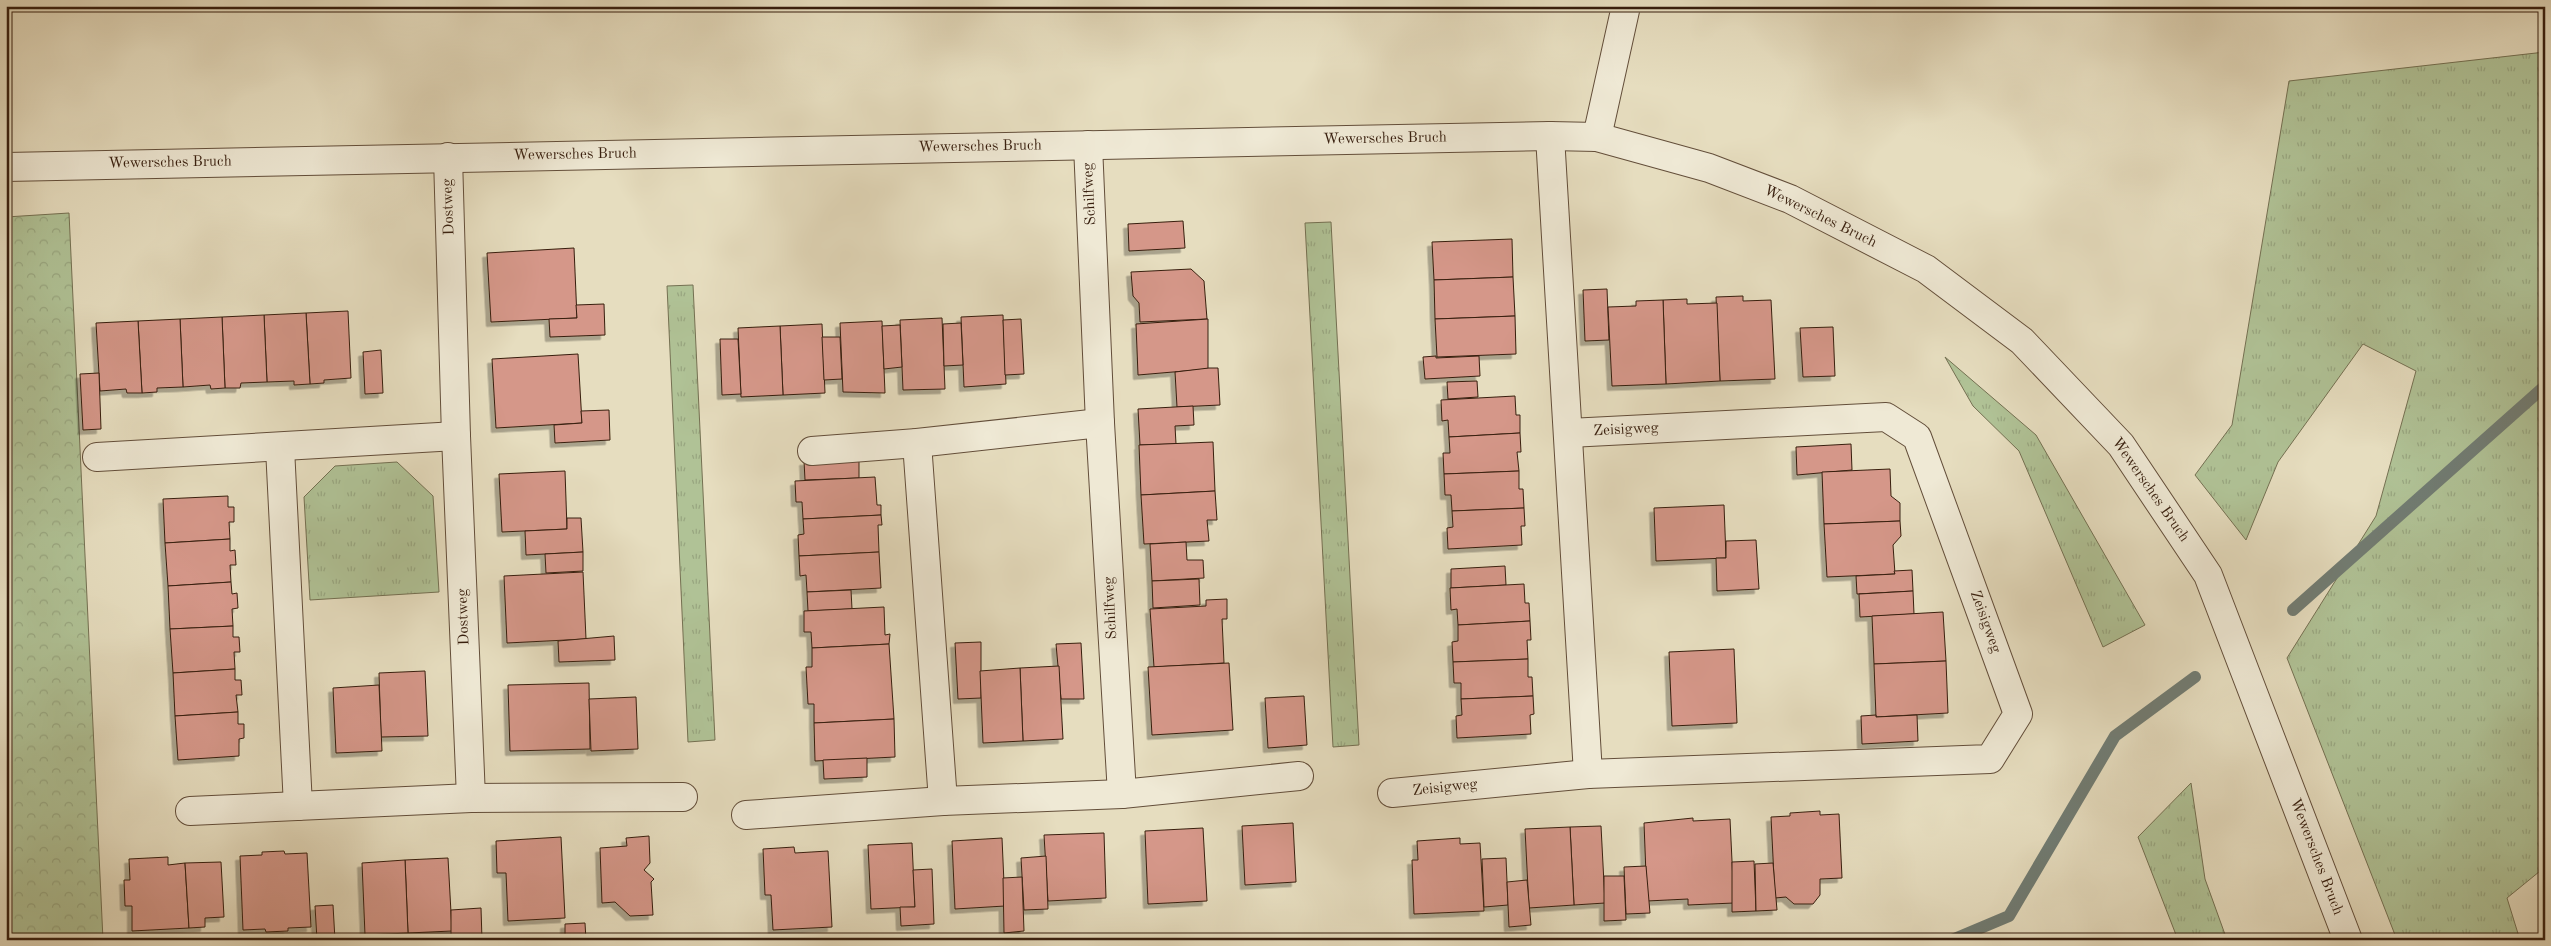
<svg xmlns="http://www.w3.org/2000/svg" width="2551" height="946" font-family="'Old Standard TT',serif">
	<style>
		.grass { fill: url(#grass-tufts); stroke: #747052 }
		.park { fill: url(#park-crowns); stroke: #747052 }
		.lines { fill: none; stroke-linecap: round; stroke-linejoin: round }
		.stream { stroke: #717c73; stroke-width: 12 }
		.building { fill: #d59789; stroke: #371e0e; filter: url(#shadow) }
		.minor-casing { stroke: #634e3a; stroke-width: 30 }
		.minor { stroke: #efe9d5; stroke-width: 28 }
		.labels { text-anchor: middle; dominant-baseline: central; stroke-width: 4.5; stroke-linejoin: round; paint-order: stroke }
		.street-label { font-size: 15px; fill: #371e0e; stroke: #efe9d5 }
	</style>
	<defs>
		<pattern id="grass-tufts" width="24" height="20" patternUnits="userSpaceOnUse" patternTransform="scale(1.25)"><rect width="24" height="20" fill="#b0c296"/><path d="M3 7l-1-3M5 7V3M7 7l1-3M15 17l-1-3M17 17v-4M19 17l1-3" fill="none" stroke="#98a680"/></pattern>
		<pattern id="park-crowns" width="20" height="18" patternUnits="userSpaceOnUse" patternTransform="scale(1.25)"><rect width="20" height="18" fill="#b0c296"/><path d="M2 6a3 3 0 1 1 6 0M12 15a3 3 0 1 1 6 0" fill="none" stroke="#98a680"/></pattern>
		<filter id="shadow"><feDropShadow dx="-4.5" dy="4.5" stdDeviation="0" flood-color="#0004"/></filter>
	</defs>
	<rect width="100%" height="100%" fill="#e6ddbf"/>
	<filter id="stains"><feTurbulence type="fractalNoise" baseFrequency=".004" numOctaves="4"/><feColorMatrix values="0 0 0 0 .2 0 0 0 0 .09 0 0 0 0 .02 0 0 0 .5 -.17"/></filter>
	<radialGradient id="worn" r=".72"><stop offset=".6" stop-color="#630" stop-opacity="0"/><stop offset="1" stop-color="#630" stop-opacity=".3"/></radialGradient>
	<g class="grass">
		<polygon points="2545,52 2545,867 2507,898 2520,940 2397,940 2287,658 2376,516 2416,371 2363,344 2278,462 2246,540 2195,475 2232,425 2289,81"/>
		<polygon points="1331,222 1359,745 1333,747 1305,223"/>
		<polygon points="693,285 715,740 688,742 667,286"/>
		<polygon points="1945,357 2036,435 2145,625 2103,647 2019,451 1973,406"/>
		<polygon points="397,462 433,496 439,592 310,600 304,497 335,466"/>
		<polygon points="2191,783 2205,879 2227,940 2178,940 2138,837"/>
	</g>
	<polygon class="park" points="69,213 103,940 6,940 6,217"/>
	<g class="lines">
		<g class="stream">
			<polyline points="2293,610 2545,386"/>
			<polyline points="1952,940 2009,916 2115,736 2195,677"/>
		</g>
	</g>
	<g class="building">
		<polygon points="1183,221 1185,248 1129,251 1128,224"/>
		<polygon points="1512,239 1513,277 1434,280 1432,242"/>
		<polygon points="574,248 577,318 491,322 487,253"/>
		<polygon points="1191,269 1204,281 1207,319 1140,322 1139,303 1133,296 1131,272"/>
		<polygon points="1513,277 1515,316 1435,319 1434,280"/>
		<polygon points="1607,289 1609,340 1585,341 1583,290"/>
		<polygon points="1743,296 1743,301 1771,300 1775,379 1720,381 1716,297"/>
		<polygon points="1687,299 1687,304 1717,303 1720,381 1666,384 1663,300"/>
		<polygon points="1663,300 1666,384 1612,386 1608,307 1636,306 1636,301"/>
		<polygon points="604,304 605,335 550,337 549,319 577,318 576,305"/>
		<polygon points="348,311 351,378 324,380 324,383 310,384 306,313"/>
		<polygon points="306,313 310,384 294,385 294,381 267,382 264,315"/>
		<polygon points="264,315 267,382 241,383 240,388 225,388 222,317"/>
		<polygon points="1003,315 1006,384 964,387 961,317"/>
		<polygon points="1515,316 1516,354 1437,357 1435,319"/>
		<polygon points="222,317 225,388 211,389 210,385 183,387 180,319"/>
		<polygon points="942,318 945,389 903,390 900,320"/>
		<polygon points="180,319 183,387 157,388 157,392 142,393 138,321"/>
		<polygon points="1021,319 1024,374 1005,375 1003,320"/>
		<polygon points="1208,319 1208,369 1138,375 1136,324"/>
		<polygon points="138,321 142,393 127,393 126,389 100,391 96,323"/>
		<polygon points="882,321 885,393 843,392 840,323"/>
		<polygon points="961,323 963,365 944,366 943,324"/>
		<polygon points="822,324 825,393 783,395 780,326"/>
		<polygon points="900,325 902,367 884,369 882,326"/>
		<polygon points="780,326 783,395 741,397 738,328"/>
		<polygon points="1833,327 1835,376 1803,377 1800,328"/>
		<polygon points="822,337 840,337 842,379 824,380"/>
		<polygon points="720,339 738,339 741,394 722,395"/>
		<polygon points="381,350 383,393 365,394 363,352"/>
		<polygon points="578,354 582,423 496,428 492,359"/>
		<polygon points="1436,356 1436,358 1479,356 1480,376 1425,379 1423,357"/>
		<polygon points="1209,368 1218,368 1220,405 1177,407 1175,372"/>
		<polygon points="99,373 101,429 83,430 80,374"/>
		<polygon points="1477,381 1478,397 1448,399 1447,382"/>
		<polygon points="1515,396 1516,415 1520,415 1520,433 1449,437 1448,420 1442,421 1441,400"/>
		<polygon points="1193,406 1194,425 1175,426 1176,444 1140,445 1138,409"/>
		<polygon points="609,410 610,440 555,443 554,425 582,423 581,411"/>
		<polygon points="1520,433 1521,452 1517,452 1519,471 1444,474 1443,453 1450,453 1449,437"/>
		<polygon points="1213,442 1215,491 1141,495 1139,445"/>
		<polygon points="1851,444 1852,470 1797,475 1796,447"/>
		<polygon points="859,459 859,478 805,480 804,461"/>
		<polygon points="1890,469 1891,496 1900,503 1900,521 1824,524 1822,472"/>
		<polygon points="565,471 567,529 502,532 499,474"/>
		<polygon points="1519,471 1519,489 1523,489 1524,508 1452,511 1451,495 1445,495 1444,474"/>
		<polygon points="875,477 877,505 881,505 881,515 803,519 802,502 796,502 795,481"/>
		<polygon points="1215,491 1217,520 1207,520 1209,541 1144,544 1141,495"/>
		<polygon points="228,496 228,507 234,507 234,522 229,522 230,539 165,543 163,499"/>
		<polygon points="1724,505 1726,558 1656,561 1654,508"/>
		<polygon points="1524,508 1525,526 1521,526 1522,545 1448,549 1447,528 1453,527 1452,511"/>
		<polygon points="881,515 882,525 878,525 879,552 799,556 798,535 804,534 803,519"/>
		<polygon points="567,518 581,518 583,552 526,555 525,531 567,529"/>
		<polygon points="1900,521 1901,536 1893,545 1895,574 1827,577 1824,524"/>
		<polygon points="230,539 230,551 235,550 236,565 230,565 231,582 168,586 165,543"/>
		<polygon points="1756,540 1759,589 1717,591 1716,558 1726,558 1726,541"/>
		<polygon points="1186,542 1187,560 1203,560 1204,578 1152,581 1150,544"/>
		<polygon points="583,552 583,571 546,573 545,554"/>
		<polygon points="879,552 881,588 807,592 806,575 800,576 799,556"/>
		<polygon points="1505,566 1506,585 1451,588 1451,569"/>
		<polygon points="1912,570 1913,591 1857,594 1856,576 1895,574 1894,571"/>
		<polygon points="583,572 586,639 507,643 504,576"/>
		<polygon points="1199,579 1200,605 1153,608 1152,581"/>
		<polygon points="231,582 232,594 237,593 238,608 232,609 233,626 170,629 168,586"/>
		<polygon points="1524,584 1525,603 1529,603 1530,621 1458,625 1457,609 1451,610 1450,588"/>
		<polygon points="851,590 852,609 808,611 807,592"/>
		<polygon points="1913,591 1914,614 1860,617 1859,594"/>
		<polygon points="1227,599 1227,619 1222,619 1224,663 1154,667 1150,609 1206,606 1206,600"/>
		<polygon points="884,607 885,635 890,634 889,644 812,648 811,632 804,632 804,611"/>
		<polygon points="1943,612 1946,661 1874,664 1872,616"/>
		<polygon points="1530,621 1531,640 1527,640 1528,659 1453,662 1452,642 1458,641 1458,625"/>
		<polygon points="233,626 233,637 239,637 240,652 234,652 235,669 173,673 170,629"/>
		<polygon points="614,636 615,660 559,662 558,641"/>
		<polygon points="981,642 981,698 958,699 955,643"/>
		<polygon points="1081,643 1084,699 1061,699 1056,644"/>
		<polygon points="889,644 894,719 814,723 814,704 808,704 806,667 812,667 812,648"/>
		<polygon points="1734,649 1737,723 1672,726 1669,652"/>
		<polygon points="1528,659 1528,677 1532,677 1533,696 1461,699 1461,683 1454,683 1453,662"/>
		<polygon points="1946,661 1948,713 1876,717 1874,664"/>
		<polygon points="1229,663 1233,730 1152,735 1148,667"/>
		<polygon points="1059,666 1063,739 1023,741 1020,668"/>
		<polygon points="1020,668 1023,741 983,743 980,671"/>
		<polygon points="235,669 235,680 241,680 242,695 236,695 238,712 175,716 173,673"/>
		<polygon points="425,671 428,736 381,737 379,673"/>
		<polygon points="589,683 590,749 510,751 508,685"/>
		<polygon points="379,685 382,751 336,753 333,688"/>
		<polygon points="1304,696 1307,745 1268,748 1265,698"/>
		<polygon points="1533,696 1534,714 1530,715 1531,734 1457,738 1456,716 1462,715 1461,699"/>
		<polygon points="636,697 638,749 591,751 589,699"/>
		<polygon points="238,712 238,724 244,724 244,738 239,739 239,756 178,760 175,716"/>
		<polygon points="1876,715 1876,717 1917,715 1918,741 1862,744 1861,716"/>
		<polygon points="894,719 895,757 815,761 814,723"/>
		<polygon points="867,758 867,777 824,779 823,760"/>
		<polygon points="1820,811 1820,815 1839,814 1842,878 1820,879 1820,895 1813,904 1794,904 1786,897 1775,898 1771,817 1790,816 1790,813"/>
		<polygon points="1693,818 1693,821 1730,819 1734,903 1688,905 1688,899 1647,901 1644,823"/>
		<polygon points="1293,823 1296,882 1245,885 1242,826"/>
		<polygon points="1601,826 1605,903 1574,905 1570,827"/>
		<polygon points="1570,827 1574,905 1529,908 1525,829"/>
		<polygon points="1203,828 1207,901 1148,904 1145,831"/>
		<polygon points="1104,833 1106,898 1048,901 1044,835"/>
		<polygon points="649,836 650,863 644,870 654,879 651,882 653,915 630,916 615,902 602,903 600,848 627,846 626,838"/>
		<polygon points="561,837 565,918 508,921 506,873 497,873 496,841"/>
		<polygon points="1002,838 1005,906 955,909 952,841"/>
		<polygon points="1460,838 1460,844 1480,843 1484,911 1414,914 1412,860 1418,860 1417,841"/>
		<polygon points="912,843 915,907 871,909 868,845"/>
		<polygon points="794,847 795,853 828,851 832,927 773,930 771,895 765,895 763,849"/>
		<polygon points="284,851 285,854 307,853 311,927 288,928 288,931 266,932 265,929 243,930 240,856 262,855 262,852"/>
		<polygon points="1046,856 1048,909 1024,910 1021,858"/>
		<polygon points="168,857 168,865 185,863 189,928 132,931 132,906 125,906 124,880 130,880 129,859"/>
		<polygon points="448,858 452,931 408,933 405,860"/>
		<polygon points="1506,858 1508,905 1484,907 1482,859"/>
		<polygon points="405,860 408,933 365,935 362,863"/>
		<polygon points="1754,861 1756,911 1732,912 1732,862"/>
		<polygon points="221,862 224,917 205,918 205,927 189,928 185,863"/>
		<polygon points="1773,863 1777,910 1756,911 1755,864"/>
		<polygon points="1646,866 1650,913 1626,914 1624,867"/>
		<polygon points="932,869 934,924 901,926 900,907 915,907 913,870"/>
		<polygon points="1604,876 1624,876 1626,920 1604,921"/>
		<polygon points="1022,877 1024,931 1004,933 1003,878"/>
		<polygon points="1527,880 1531,925 1509,927 1507,882"/>
		<polygon points="333,905 335,940 317,940 315,906"/>
		<polygon points="481,908 482,940 451,940 451,910"/>
		<polygon points="585,923 586,940 565,940 565,924"/>
	</g>
	<g class="lines">
		<g class="minor-casing">
			<g id="minor">
				<polyline points="1550,136 1588,774"/>
				<polyline points="1597,137 1626,6"/>
				<polyline points="1088,145 1100,423 1122,794"/>
				<polyline points="448,157 456,436 471,798"/>
				<polyline points="6,167 1550,136 1597,137 1709,168 1790,199 1926,269 2022,341 2121,445 2208,575 2348,940"/>
				<polyline points="917,443 943,801"/>
				<polyline points="280,448 298,806"/>
				<polyline points="812,451 917,443 1100,423"/>
				<polyline points="97,457 456,436"/>
				<polyline points="1392,793 1588,774 1990,759 2018,714 1917,437 1886,417 1569,433"/>
				<polyline points="190,811 471,798 683,797"/>
				<polyline points="746,815 943,801 1122,794 1299,776"/>
			</g>
		</g>
		<use href="#minor" class="minor"/>
	</g>
	<g class="labels">
		<g class="street-label">
			<text transform="translate(1385 139) rotate(-1)">Wewersches Bruch</text>
			<text transform="translate(980 147) rotate(-1)">Wewersches Bruch</text>
			<text transform="translate(575 155) rotate(-1)">Wewersches Bruch</text>
			<text transform="translate(170 163) rotate(-1)">Wewersches Bruch</text>
			<text transform="translate(1090 194) rotate(-93)">Schilfweg</text>
			<text transform="translate(449 207) rotate(-92)">Dostweg</text>
			<text transform="translate(1820 217) rotate(26)">Wewersches Bruch</text>
			<text transform="translate(1626 430) rotate(-3)">Zeisigweg</text>
			<text transform="translate(2150 490) rotate(55)">Wewersches Bruch</text>
			<text transform="translate(1111 608) rotate(-93)">Schilfweg</text>
			<text transform="translate(464 617) rotate(-92)">Dostweg</text>
			<text transform="translate(1985 622) rotate(70)">Zeisigweg</text>
			<text transform="translate(1445 788) rotate(-6)">Zeisigweg</text>
			<text transform="translate(2316 857) rotate(69)">Wewersches Bruch</text>
		</g>
	</g>
	<rect width="2551" height="946" fill="none" stroke="#e6ddbf" stroke-width="25"/>
	<rect x="8" y="8" width="2536" height="931" fill="none" stroke="#371e0e" stroke-width="2.5"/>
	<rect x="12" y="12" width="2526" height="921" fill="none" stroke="#371e0e"/>
	<rect width="100%" height="100%" filter="url(#stains)"/>
	<rect width="100%" height="100%" fill="url(#worn)"/>
</svg>
